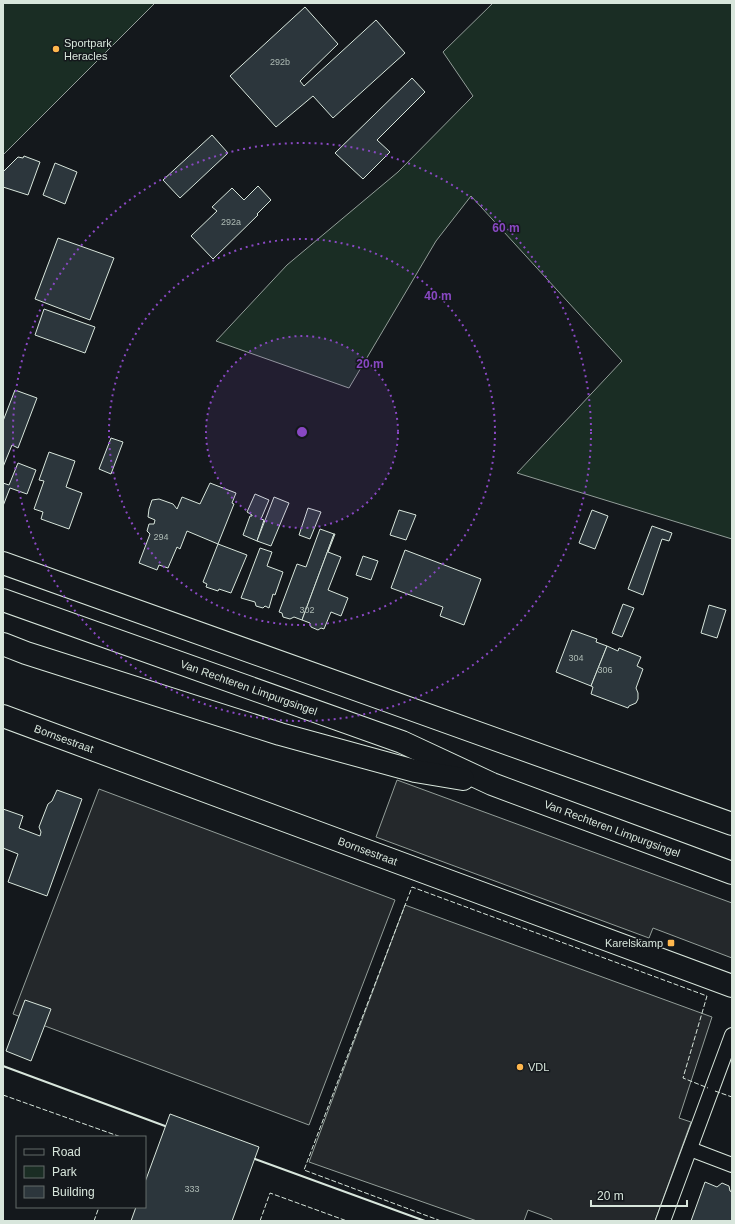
<svg xmlns="http://www.w3.org/2000/svg" width="735" height="1224" font-family="Helvetica,sans-serif">
	<style>
		.green { fill: #1a2d24; stroke: #939e99 }
		.parking { fill: #24282b; stroke: #939e99 }
		.building { fill: #2c363c; stroke: #d8e6dc }
		.lines { fill: none; stroke-linecap: round; stroke-linejoin: round }
		.service-casing { stroke: #d8e6dc; stroke-width: 16 }
		.minor-casing { stroke: #d8e6dc; stroke-width: 24 }
		.primary-casing { stroke: #d8e6dc; stroke-width: 24 }
		.service { stroke: #14181c; stroke-width: 14 }
		.minor { stroke: #14181c; stroke-width: 22 }
		.primary { stroke: #14181c; stroke-width: 22 }
		.fence { stroke: #d8e6dc; stroke-width: 1; stroke-dasharray: 5 2; stroke-linecap: butt }
		.wall { stroke: #d8e6dc; stroke-width: 2 }
		.ring { fill: none; stroke: #8948c3; stroke-width: 2; stroke-dasharray: 2 4 }
		.poi-dot { fill: #ffb74d; stroke: #14181c; stroke-width: 1.5 }
		.labels { text-anchor: middle; dominant-baseline: central; stroke-width: 3; stroke-linejoin: round; paint-order: stroke }
		.number-label { font-size: 9px; fill: #adbab4 }
		.poi-label { font-size: 11px; fill: #d8e6dc; stroke: #14181c; text-anchor: start }
		.street-label { font-size: 11px; fill: #d8e6dc; stroke: #14181c }
		.centre { fill: #8948c3; stroke: #14181c; stroke-width: 2 }
		.ring-label { font-size: 12px; text-anchor: middle; font-weight: bold; fill: #8948c3; stroke: #14181c; stroke-width: 3; stroke-linejoin: round; paint-order: stroke }
	</style>
	<rect width="100%" height="100%" fill="#14181c"/>
	<g class="green">
		<polygon points="3,3 155,3 3,155"/>
		<polygon points="493,3 732,3 732,539 517,473 622,361 471,196 436,241 349,388 216,341 287,265 398,172 473,96 443,52"/>
	</g>
	<g class="parking">
		<polygon points="397,780 732,903 732,958 653,928 649,938 376,837"/>
		<polygon points="99,789 395,900 309,1125 13,1014"/>
		<polygon points="405,905 712,1017 679,1118 691,1122 655,1221 552,1221 552,1219 528,1210 524,1221 477,1221 309,1162"/>
	</g>
	<g class="building">
		<polygon points="305,7 338,44 300,81 304,86 376,20 405,53 333,118 313,96 276,127 230,76"/>
		<polygon points="412,78 425,92 377,140 390,152 363,179 335,153"/>
		<polygon points="212,135 228,153 180,198 163,180"/>
		<polygon points="24,156 40,162 28,195 3,187 3,172 18,157 23,158"/>
		<polygon points="55,163 77,172 65,204 43,195"/>
		<polygon points="258,186 271,200 257,214 258,215 213,259 191,236 217,211 212,207 232,188 244,200"/>
		<polygon points="58,238 114,258 90,320 35,299"/>
		<polygon points="44,309 95,327 85,353 35,335"/>
		<polygon points="15,390 37,398 18,448 12,445 3,467 3,421"/>
		<polygon points="111,438 123,442 111,474 99,469"/>
		<polygon points="49,452 75,461 66,487 82,493 69,529 41,519 43,512 34,509 44,481 39,480"/>
		<polygon points="18,463 36,470 27,494 10,488 3,506 3,483 9,485"/>
		<polygon points="210,483 236,493 232,503 234,504 218,544 187,531 180,549 177,547 168,568 159,565 157,570 139,563 150,534 147,531 149,524 154,524 155,520 148,517 149,509 152,500 159,499 173,504 177,509 182,497 200,504"/>
		<polygon points="255,494 269,500 261,519 264,520 257,541 243,535 250,516 252,516 252,515 247,512"/>
		<polygon points="274,497 289,503 271,546 257,541"/>
		<polygon points="308,508 321,512 310,539 299,535"/>
		<polygon points="399,510 416,515 406,540 390,535"/>
		<polygon points="592,510 608,516 595,549 579,543"/>
		<polygon points="652,526 672,533 669,541 662,539 643,595 628,589"/>
		<polygon points="320,529 334,534 302,620 294,617 290,619 283,617 282,613 279,612 297,564 306,567"/>
		<polygon points="334,534 335,534 328,552 341,557 328,590 348,598 341,616 331,612 324,629 321,628 318,630 311,627 310,623 302,620"/>
		<polygon points="218,544 247,555 231,593 219,589 218,591 206,587 207,584 203,582"/>
		<polygon points="260,548 272,552 267,566 283,572 275,595 273,594 269,608 265,606 263,608 256,606 255,602 241,598"/>
		<polygon points="405,550 481,579 464,625 440,616 443,607 391,588"/>
		<polygon points="363,556 378,561 371,580 356,575"/>
		<polygon points="623,604 634,608 622,637 612,633"/>
		<polygon points="709,605 726,610 717,638 701,633"/>
		<polygon points="572,630 597,639 596,642 607,646 591,686 556,672"/>
		<polygon points="607,646 618,651 619,648 641,657 637,666 643,669 636,688 638,693 638,699 636,703 629,706 628,708 591,694 593,687 591,686"/>
		<polygon points="57,790 82,799 47,896 8,882 18,854 3,848 3,809 23,816 19,828 40,836 41,832 39,827 48,804 52,801"/>
		<polygon points="25,1000 51,1009 31,1061 6,1051"/>
		<polygon points="170,1114 259,1147 232,1221 131,1221 136,1207 145,1207 145,1182"/>
		<polygon points="705,1182 717,1187 722,1183 729,1186 730,1191 732,1192 732,1221 691,1221"/>
	</g>
	<g class="lines">
		<g class="service-casing">
			<g id="service">
				<polyline points="690,1149 732,1165"/>
				<polyline points="663,1221 732,1035"/>
			</g>
		</g>
		<g class="minor-casing">
			<g id="minor">
				<polyline points="3,563 732,824"/>
				<path id="s1" d="M3 716 732 986"/>
			</g>
		</g>
		<g class="primary-casing">
			<g id="primary">
				<path id="s2" d="M3 600 402 742 492 784 732 873"/>
				<polyline points="3,644 26,653 280,734 415,771 463,779"/>
			</g>
		</g>
		<use href="#service" class="service"/>
		<use href="#minor" class="minor"/>
		<use href="#primary" class="primary"/>
		<g class="fence">
			<polyline points="715,1091 732,1097"/>
			<polyline points="3,1095 121,1137"/>
			<polyline points="94,1221 99,1207"/>
			<polyline points="260,1221 270,1193 347,1221"/>
			<polyline points="441,1221 304,1170 412,887 707,996 683,1078 708,1088"/>
		</g>
		<g class="wall">
			<polyline points="3,1066 165,1126"/>
			<polyline points="255,1159 425,1221"/>
		</g>
	</g>
	<circle cx="302" cy="432" r="96" fill="#8948c3" fill-opacity=".12"/>
	<g class="ring">
		<circle cx="302" cy="432" r="96"/>
		<circle cx="302" cy="432" r="193"/>
		<circle cx="302" cy="432" r="289"/>
	</g>
	<g class="poi-dot">
		<circle cx="56" cy="49" r="4"/>
		<rect x="667" y="939" width="8" height="8" rx="2"/>
		<circle cx="520" cy="1067" r="4"/>
	</g>
	<g class="labels">
		<g class="number-label">
			<text x="280" y="62">292b</text>
			<text x="231" y="222">292a</text>
			<text x="161" y="537">294</text>
			<text x="307" y="610">302</text>
			<text x="576" y="658">304</text>
			<text x="605" y="670">306</text>
			<text x="192" y="1189">333</text>
		</g>
		<g class="poi-label">
			<text x="64" y="43">Sportpark<tspan x="64" dy="13">Heracles</tspan></text>
			<text x="663" y="943" text-anchor="end">Karelskamp</text>
			<text x="528" y="1067">VDL</text>
		</g>
		<g class="street-label">
			<text stroke="none"><textPath href="#s2" startOffset="261">Van Rechteren Limpurgsingel</textPath></text>
			<text stroke="none"><textPath href="#s1" startOffset="65">Bornsestraat</textPath></text>
			<text stroke="none"><textPath href="#s2" startOffset="651">Van Rechteren Limpurgsingel</textPath></text>
			<text stroke="none"><textPath href="#s1" startOffset="389">Bornsestraat</textPath></text>
		</g>
	</g>
	<circle cx="302" cy="432" r="6" class="centre"/>
	<g class="ring-label">
		<text x="506" y="232">60 m</text>
		<text x="438" y="300">40 m</text>
		<text x="370" y="368">20 m</text>
	</g>
	<rect width="735" height="1224" fill="none" stroke="#d8e6dc" stroke-width="8"/>
	<rect x="16" y="1136" width="130" height="72" fill="#14181c" stroke="#626a69"/>
	<rect x="24" y="1149" width="20" height="6" fill="#14181c" stroke="#626a69"/>
	<text x="52" y="1156" font-size="12" fill="#d8e6dc">Road</text>
	<rect x="24" y="1166" width="20" height="12" fill="#1a2d24" stroke="#626a69"/>
	<text x="52" y="1176" font-size="12" fill="#d8e6dc">Park</text>
	<rect x="24" y="1186" width="20" height="12" fill="#2c363c" stroke="#626a69"/>
	<text x="52" y="1196" font-size="12" fill="#d8e6dc">Building</text>
	<path d="M591 1200v6h96v-6" fill="none" stroke="#d8e6dc" stroke-width="2"/>
	<text x="597" y="1200" font-size="12" fill="#d8e6dc" stroke="#14181c" stroke-width="3" paint-order="stroke">20 m</text>
</svg>
